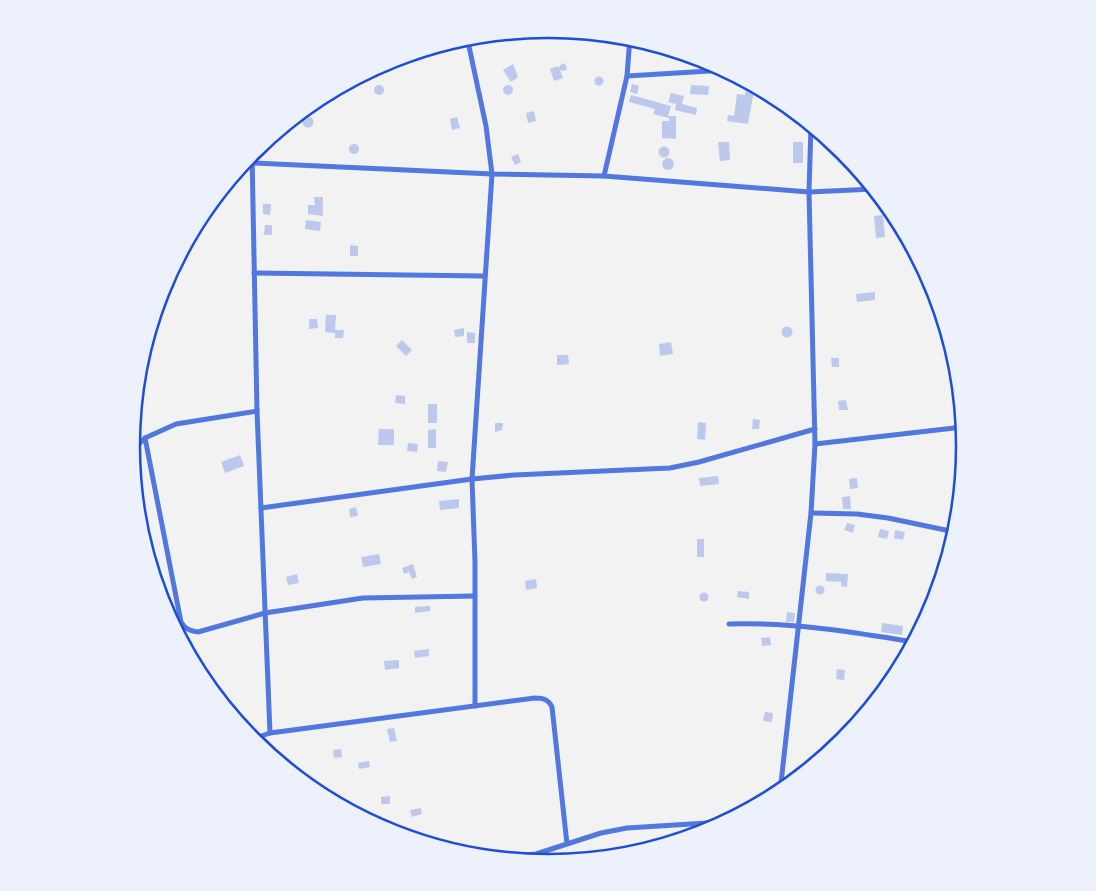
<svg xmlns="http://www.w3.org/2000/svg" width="1096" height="891" font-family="'Titillium Web',sans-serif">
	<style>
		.building { fill: #bdc9ec }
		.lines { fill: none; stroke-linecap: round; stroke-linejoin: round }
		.minor { stroke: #5277de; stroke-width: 5 }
		.rim { fill: none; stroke: #1d4ed8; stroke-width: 2.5 }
	</style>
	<rect width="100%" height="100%" fill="#f2f2f2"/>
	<g class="building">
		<polygon points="562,63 566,65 567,69 564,71 560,70 563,78 554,81 550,69 558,66 559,68"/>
		<polygon points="513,64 518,77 511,82 503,70"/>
		<circle cx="599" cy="81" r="4.5"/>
		<polygon points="632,84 639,86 637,94 630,92"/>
		<circle cx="508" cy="90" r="5"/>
		<polygon points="691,85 709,86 708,95 690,94"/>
		<circle cx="379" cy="90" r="5"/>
		<polygon points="746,88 754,90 748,124 727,121 728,115 734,116 737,94 745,95"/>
		<polygon points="335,92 335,101 327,101 327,94"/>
		<polygon points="671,93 684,96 682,104 697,108 696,115 675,110 676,104 668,102"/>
		<polygon points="631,95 671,106 668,116 676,116 676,139 662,138 662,121 669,121 669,118 653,114 655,109 629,102"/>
		<polygon points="534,111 536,121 528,123 526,113"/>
		<circle cx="308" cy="122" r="5.5"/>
		<polygon points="457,117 460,128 452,130 450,119"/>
		<polygon points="718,142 729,142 730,160 720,161"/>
		<rect x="793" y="142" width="10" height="21"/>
		<circle cx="354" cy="149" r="5"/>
		<circle cx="664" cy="152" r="5.5"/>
		<polygon points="518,154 521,162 515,165 511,157"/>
		<circle cx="668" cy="164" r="6"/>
		<polygon points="314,197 323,197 323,216 308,214 308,205 315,205"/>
		<polygon points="263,204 271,204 270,215 263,214"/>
		<polygon points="883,215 885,237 876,238 874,216"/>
		<polygon points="306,220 321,222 320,231 305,229"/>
		<polygon points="265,225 272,225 272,235 264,235"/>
		<polygon points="350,245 358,246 358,256 350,256"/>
		<polygon points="875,292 875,300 857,302 856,294"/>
		<polygon points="326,315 336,315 335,330 344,330 343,338 335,338 335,333 325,332"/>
		<polygon points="309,319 317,319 318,328 309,329"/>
		<circle cx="787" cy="332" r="5.5"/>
		<polygon points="464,328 464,336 455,337 454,330"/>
		<polygon points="467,332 475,333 475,343 467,343"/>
		<polygon points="402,340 412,350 406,356 396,346"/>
		<polygon points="671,342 673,354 660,356 659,344"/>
		<polygon points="557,355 568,355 569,364 557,365"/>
		<polygon points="831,358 839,358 839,367 832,367"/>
		<polygon points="396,395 405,396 405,404 395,403"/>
		<polygon points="846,400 848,410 839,410 838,401"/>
		<rect x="428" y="404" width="9" height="19"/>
		<polygon points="753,419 760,420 759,429 752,429"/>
		<polygon points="698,422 706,423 705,440 697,439"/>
		<polygon points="495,423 503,423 502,430 495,432"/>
		<polygon points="379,429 394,429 394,445 378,445"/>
		<polygon points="436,429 436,448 428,448 428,430"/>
		<polygon points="408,443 418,444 417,452 407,451"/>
		<polygon points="240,455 244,466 225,473 221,462"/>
		<polygon points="438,461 448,462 446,472 437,471"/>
		<polygon points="718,476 719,484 700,486 699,478"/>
		<polygon points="857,478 858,488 850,489 849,479"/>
		<polygon points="850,496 851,509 843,509 842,497"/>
		<polygon points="459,499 459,508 440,510 439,501"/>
		<polygon points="356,507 358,516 350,517 349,509"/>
		<polygon points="847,523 855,525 853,533 844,530"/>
		<polygon points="880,529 889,531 887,539 878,537"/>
		<polygon points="895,530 905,532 903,540 894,538"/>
		<rect x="697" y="539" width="7" height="18"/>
		<polygon points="379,554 381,564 363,567 361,557"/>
		<polygon points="413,564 417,577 412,579 409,572 404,574 402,568"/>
		<polygon points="826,573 848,574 847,587 841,586 841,582 826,581"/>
		<polygon points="297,574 299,583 288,585 286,577"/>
		<polygon points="536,579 537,588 526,590 525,581"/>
		<circle cx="820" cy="590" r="4.5"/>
		<polygon points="738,591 749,592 749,599 737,597"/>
		<circle cx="704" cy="597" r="4.5"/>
		<polygon points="430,606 430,611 415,613 415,607"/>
		<polygon points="787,612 795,613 794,622 786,622"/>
		<polygon points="882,623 903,626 902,635 881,632"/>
		<polygon points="770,637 771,645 762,646 761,638"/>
		<polygon points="429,649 429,656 415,658 414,651"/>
		<polygon points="399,660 399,668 385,670 384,661"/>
		<polygon points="837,669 845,670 844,680 836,679"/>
		<polygon points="765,712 773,713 772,722 763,721"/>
		<polygon points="394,728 397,741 390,742 387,729"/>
		<polygon points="341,749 342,757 334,758 333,750"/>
		<polygon points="369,761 370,767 359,769 358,763"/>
		<polygon points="390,796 390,804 381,804 381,797"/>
		<polygon points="421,808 422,814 412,817 410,810"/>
	</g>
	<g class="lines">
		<g class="minor">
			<polyline points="467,37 486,126 492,174 472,479 475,562 475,706"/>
			<polyline points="627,76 726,70"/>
			<polyline points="252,153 257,411 270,733"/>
			<polyline points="252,163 492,174 604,176 809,192 874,189"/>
			<polyline points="604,176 627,76 630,37"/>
			<polyline points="254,273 484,276"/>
			<path d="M145 438 181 622C185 629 190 631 198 632L265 613 363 598 475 596"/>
			<polyline points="815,444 963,427"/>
			<polyline points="132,451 145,438 176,424 257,411"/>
			<polyline points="261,508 472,479 514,475 670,468 699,462 815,429"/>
			<polyline points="811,513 857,514 888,518 955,532"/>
			<path d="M729 624C789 622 854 632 913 642"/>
			<path d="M253 739 270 733 535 698C543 698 548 699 552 707L567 844"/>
			<polyline points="780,792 811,513 815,444 809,192 811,125"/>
			<polyline points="500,858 536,854 601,833 627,828 723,822"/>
		</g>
	</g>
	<path d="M0 0H1096V891H0ZM140 446a408 408 0 1 1 816 0a408 408 0 1 1-816 0Z" fill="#edf1fc" fill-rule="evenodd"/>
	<path class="rim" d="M140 446a408 408 0 1 1 816 0a408 408 0 1 1-816 0Z"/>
</svg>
